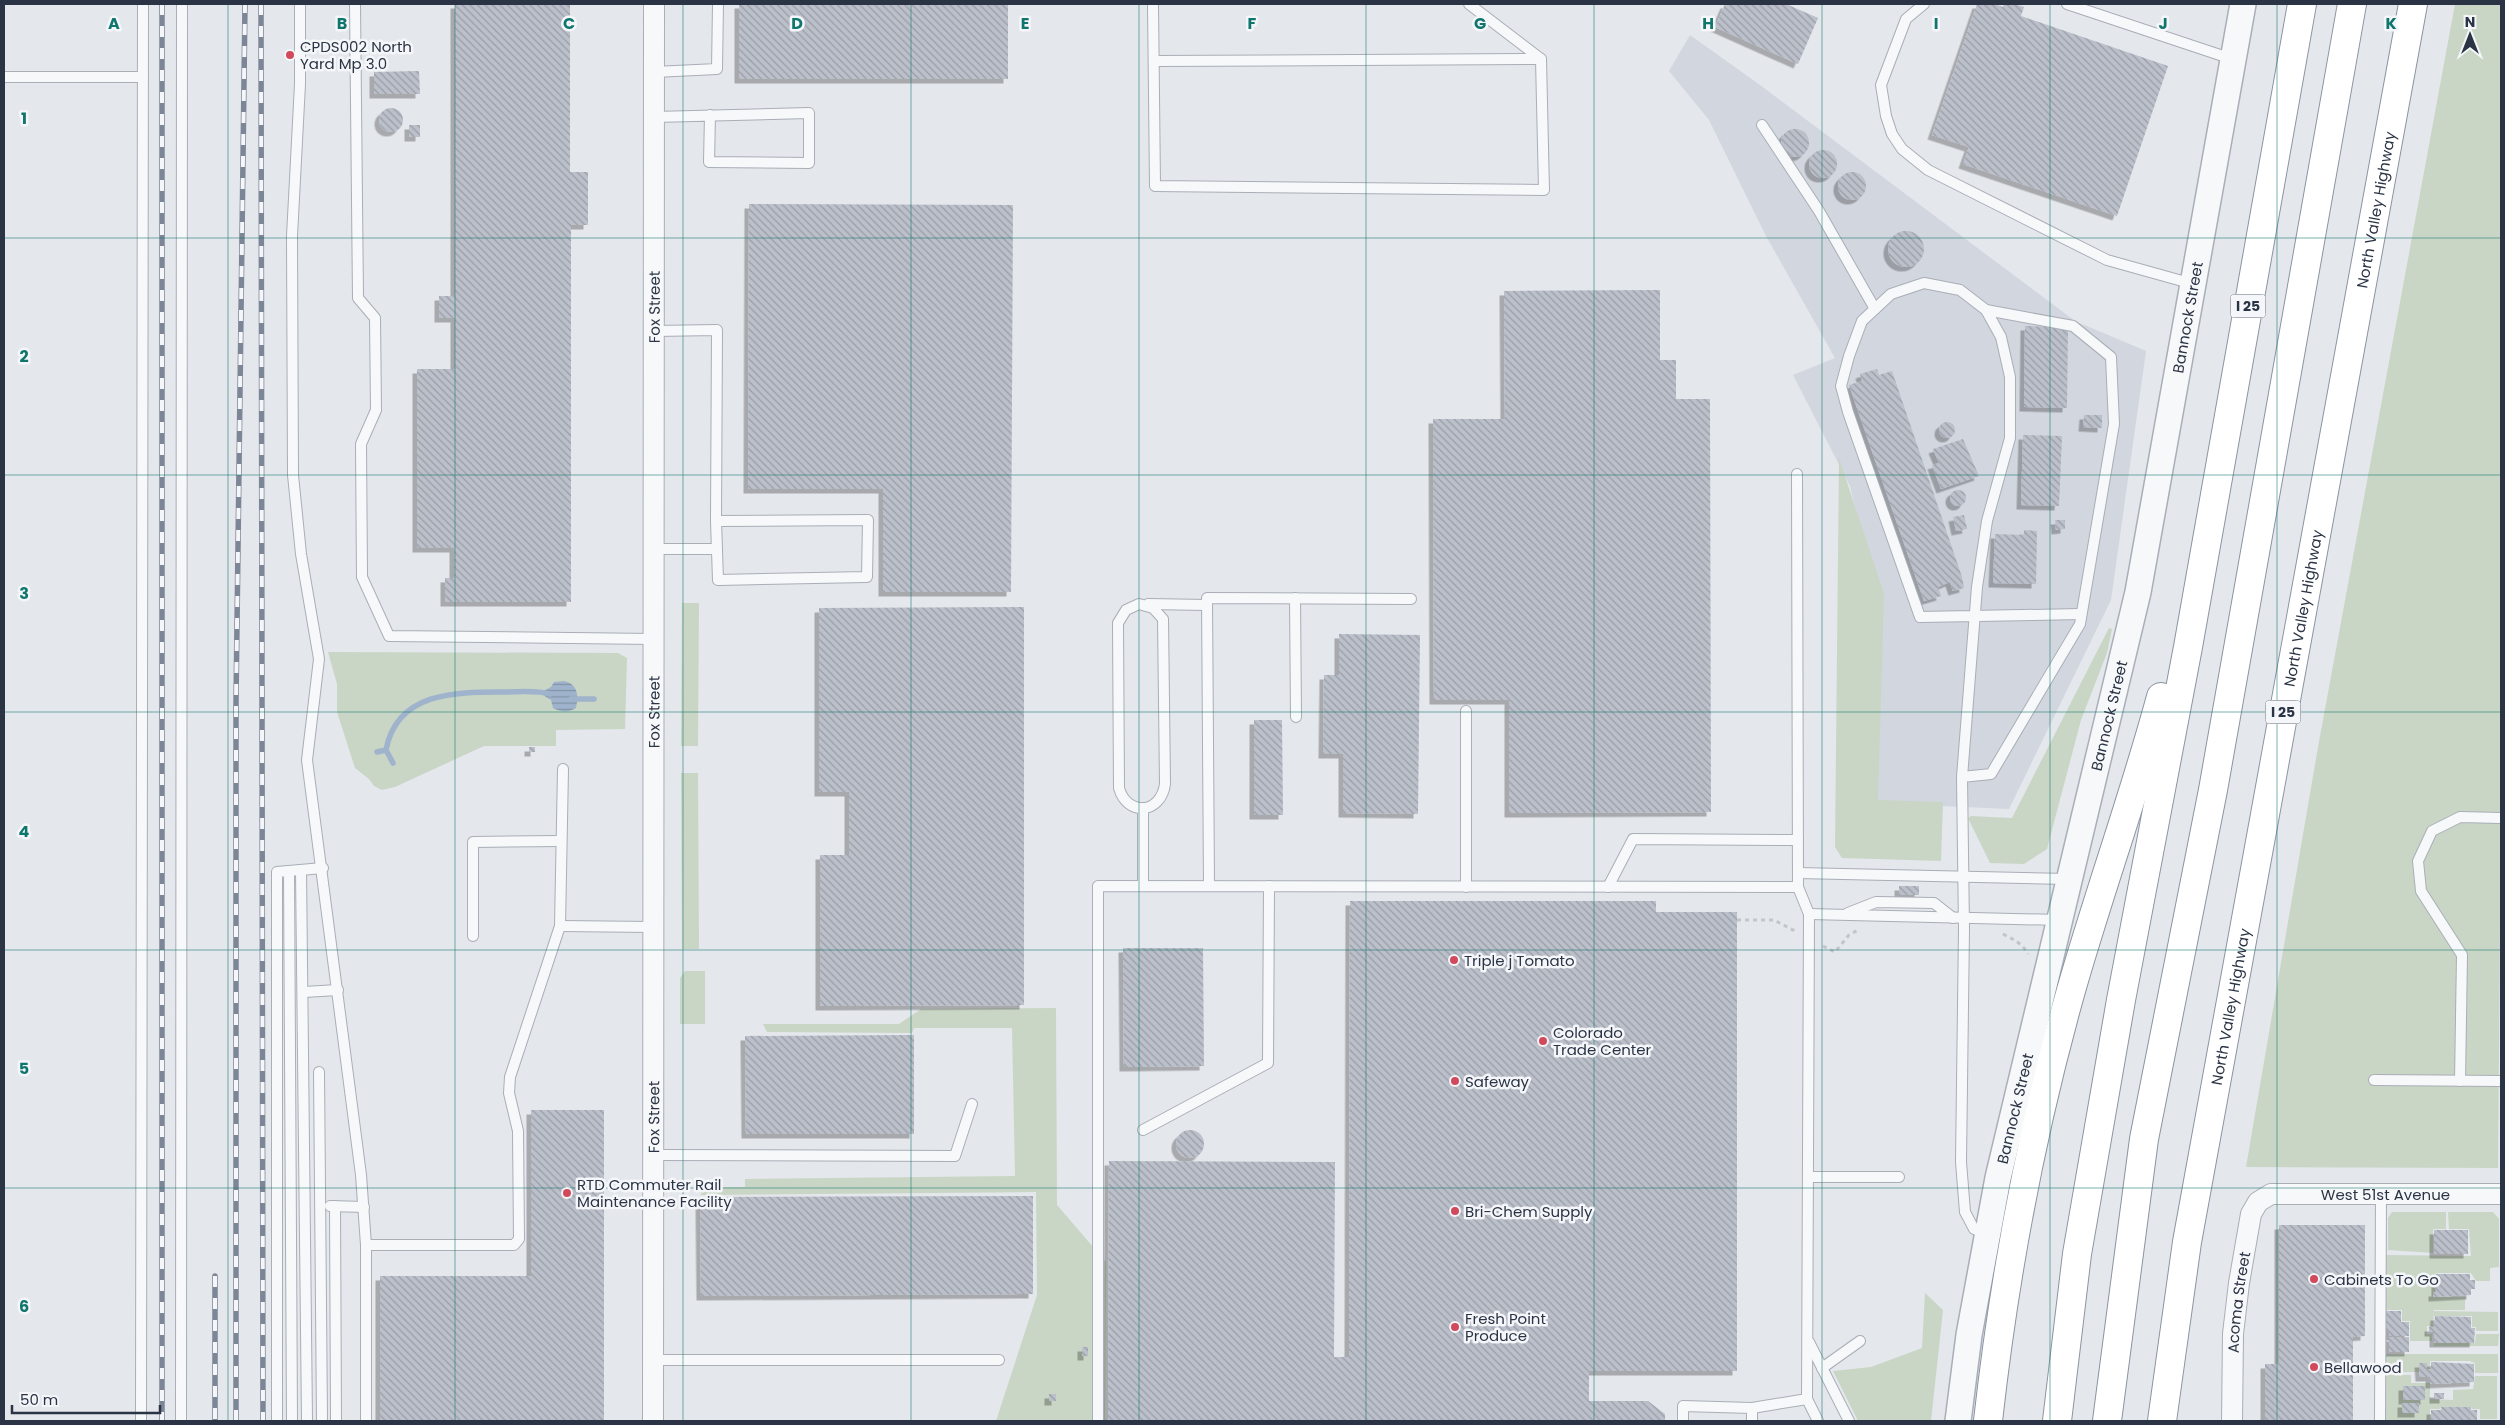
<svg xmlns="http://www.w3.org/2000/svg" width="2505" height="1425" font-family="Poppins,sans-serif">
	<style>
		.built { fill: #d2d6de }
		.green { fill: #c9d6c5 }
		.water { fill: url(#water-rules) }
		.lines { fill: none; stroke-linecap: round; stroke-linejoin: round }
		.stream { stroke: #9fb4cc; stroke-width: 5.5 }
		.building { fill: url(#building-back-hatch); filter: url(#shadow) }
		.service-casing { stroke: #a9aeb7; stroke-width: 12 }
		.minor-casing { stroke: #a9aeb7; stroke-width: 22 }
		.tertiary-casing { stroke: #a9aeb7; stroke-width: 28 }
		.motorway-casing { stroke: #8b94a3; stroke-width: 30 }
		.path { stroke: #c2c5cb; stroke-width: 3; stroke-dasharray: 4 4; stroke-linecap: butt }
		.service { stroke: #f7f8fa; stroke-width: 10 }
		.minor { stroke: #f7f8fa; stroke-width: 20 }
		.tertiary { stroke: #f7f8fa; stroke-width: 25 }
		.motorway { stroke: #fff; stroke-width: 28 }
		.rail-casing { stroke: #7d8696; stroke-width: 5.5 }
		.rail { stroke: #f4f6f9; stroke-width: 4; stroke-dasharray: 11; stroke-linecap: butt }
		.grid { fill: none; stroke: #0f766e; stroke-width: 1; stroke-opacity: 0.55 }
		.poi-dot { fill: #d1495b; stroke: #f4f6f9; stroke-width: 2 }
		.labels { text-anchor: middle; dominant-baseline: central; stroke-width: 5; stroke-linejoin: round; paint-order: stroke }
		.shield { fill: #f4f6f9; stroke: #676e7b; stroke-width: 1 }
		.shield-label { font-size: 14px; font-weight: bold; fill: #2b3445 }
		.poi-label { font-size: 15px; fill: #2b3445; stroke: #f4f6f9; text-anchor: start }
		.street-label { font-size: 15px; fill: #2b3445; stroke: #f4f6f9 }
		.grid-label { font-size: 16px; text-anchor: middle; font-weight: bold; fill: #0f766e; stroke: #f4f6f9; stroke-width: 5; stroke-linejoin: round; paint-order: stroke }
	</style>
	<defs>
		<pattern id="water-rules" width="6" height="5" patternUnits="userSpaceOnUse" patternTransform="scale(1.25)"><rect width="6" height="5" fill="#9fb4cc"/><path d="M0 2.5h6" fill="none" stroke="#8293a7"/></pattern>
		<pattern id="building-back-hatch" width="6" height="6" patternUnits="userSpaceOnUse" patternTransform="scale(1.25)"><rect width="6" height="6" fill="#bbc0ca"/><path d="M-1 5l2 2M0 0l6 6M5-1l2 2" fill="none" stroke="#989da6"/></pattern>
		<filter id="shadow"><feDropShadow dx="-4.5" dy="4.5" stdDeviation="0" flood-color="#0004"/></filter>
	</defs>
	<rect width="100%" height="100%" fill="#e4e7ec"/>
	<polygon class="built" points="1690,35 1760,85 2075,321 2146,351 2111,600 2009,809 1873,803 1879,608 1850,486 1793,375 1835,358 1766,236 1709,120 1669,71"/>
	<g class="green">
		<polygon points="2455,4 2501,4 2501,811 2498,1168 2246,1167 2318,747"/>
		<polygon points="1839,458 1884,594 1878,800 1943,802 1941,861 1842,858 1835,847"/>
		<polygon points="682,603 699,603 698,746 681,746"/>
		<polygon points="2109,628 2112,629 2107,653 2081,720 2047,849 2024,864 1990,863 1968,818 1971,816 2012,818"/>
		<polygon points="328,652 618,653 627,658 625,729 556,730 556,746 484,746 395,787 382,790 374,786 369,779 355,768 337,712 337,684"/>
		<polygon points="681,773 698,773 699,949 682,949"/>
		<polygon points="685,971 705,971 705,1024 680,1024 680,978"/>
		<polygon points="1056,1008 1057,1205 1106,1262 1105,1421 996,1421 1037,1295 1036,1192 701,1195 701,1187 745,1187 745,1179 1015,1176 1012,1028 914,1028 912,1033 767,1032 763,1024 899,1024 921,1009"/>
		<polygon points="2392,1212 2446,1212 2446,1229 2433,1229 2433,1253 2388,1250 2388,1218"/>
		<polygon points="2448,1212 2493,1212 2499,1219 2499,1267 2490,1268 2490,1281 2476,1281 2471,1273 2436,1273 2435,1292 2433,1292 2433,1297 2465,1297 2465,1310 2434,1310 2433,1326 2427,1326 2427,1334 2432,1334 2432,1341 2410,1341 2410,1321 2402,1321 2402,1310 2386,1310 2386,1255 2471,1256 2469,1229 2449,1229"/>
		<polygon points="1925,1293 1943,1310 1931,1421 1858,1421 1833,1371 1871,1367 1922,1348"/>
		<polygon points="2434,1311 2498,1312 2498,1331 2476,1331 2476,1327 2472,1327 2472,1316 2434,1316"/>
		<polygon points="2476,1334 2499,1334 2498,1346 2434,1346 2434,1343 2475,1343"/>
		<polygon points="2385,1354 2498,1354 2498,1373 2475,1373 2475,1363 2470,1361 2430,1361 2430,1369 2420,1369 2419,1372 2385,1372"/>
		<polygon points="2384,1375 2411,1375 2411,1383 2430,1383 2430,1399 2453,1400 2453,1390 2473,1389 2475,1376 2497,1376 2497,1419 2480,1419 2480,1409 2472,1409 2471,1407 2441,1407 2440,1409 2430,1409 2430,1421 2384,1421"/>
	</g>
	<path class="water" d="M564 681C578 684 579 696 576 708 568 713 561 712 553 708L551 700 543 695V691L551 687 554 682Z"/>
	<g class="lines">
		<g class="stream">
			<polyline points="571,699 594,699"/>
			<polyline points="377,752 386,750"/>
			<path d="M393 763 386 750C397 691 458 692 503 692 518 692 536 690 550 694"/>
		</g>
	</g>
	<g class="building">
		<polygon points="455,4 570,4 570,172 588,172 588,225 571,225 571,602 445,602 445,578 454,578 454,548 417,548 417,369 455,369 455,318 439,318 439,296 455,296"/>
		<rect x="739" y="4" width="269" height="75"/>
		<polygon points="1725,4 1786,4 1818,18 1798,64 1715,27"/>
		<polygon points="1977,4 1994,4 2003,7 2004,4 2014,4 2024,7 2021,16 2168,66 2117,216 1963,164 1969,147 1932,135"/>
		<polygon points="419,71 420,94 374,94 374,72"/>
		<circle cx="391" cy="120" r="12"/>
		<rect x="409" y="125" width="11" height="12"/>
		<circle cx="1795" cy="143" r="14"/>
		<circle cx="1823" cy="164" r="14"/>
		<circle cx="1852" cy="186" r="14"/>
		<polygon points="749,204 1013,205 1011,592 883,592 883,489 748,489"/>
		<circle cx="1906" cy="249" r="18"/>
		<polygon points="1660,290 1660,360 1676,360 1676,399 1710,399 1711,812 1509,813 1509,700 1434,700 1433,419 1505,419 1504,291"/>
		<polygon points="2025,326 2068,327 2067,408 2024,407"/>
		<polygon points="1877,369 1879,375 1892,371 1962,577 1964,588 1953,591 1950,582 1938,587 1941,596 1924,601 1849,385 1862,381 1860,374"/>
		<polygon points="2084,415 2102,415 2102,428 2083,427"/>
		<circle cx="1947" cy="430" r="8"/>
		<polygon points="2023,435 2062,436 2059,506 2021,505"/>
		<polygon points="1963,439 1979,476 1941,489 1932,465 1939,463 1933,449"/>
		<circle cx="1958" cy="498" r="8"/>
		<polygon points="1964,515 1967,529 1956,531 1953,517"/>
		<polygon points="2055,520 2065,520 2065,529 2056,530"/>
		<polygon points="2024,530 2037,531 2036,584 1993,583 1995,534 2024,535"/>
		<polygon points="1024,607 1024,1005 820,1006 820,855 849,855 849,792 819,792 819,608"/>
		<polygon points="1339,634 1420,635 1418,814 1343,813 1343,754 1323,754 1324,675 1339,675"/>
		<polygon points="1254,720 1282,720 1283,815 1254,815"/>
		<rect x="529" y="747" width="6" height="5"/>
		<rect x="1899" y="886" width="20" height="9"/>
		<polygon points="1350,901 1656,901 1656,912 1737,912 1737,1371 1589,1371 1589,1401 1648,1401 1665,1414 1665,1421 1108,1421 1109,1161 1335,1162 1334,1357 1349,1357"/>
		<polygon points="1123,948 1203,948 1204,1066 1124,1067"/>
		<polygon points="914,1035 914,1134 746,1134 745,1036"/>
		<polygon points="531,1110 604,1110 604,1421 380,1421 380,1276 531,1276"/>
		<circle cx="1190" cy="1144" r="14"/>
		<polygon points="1033,1196 1033,1294 701,1296 700,1197"/>
		<polygon points="2279,1225 2365,1225 2365,1336 2353,1337 2353,1421 2265,1421 2265,1364 2279,1364"/>
		<rect x="2434" y="1230" width="34" height="24"/>
		<polygon points="2436,1274 2470,1274 2470,1280 2475,1280 2475,1289 2471,1289 2471,1295 2433,1297 2433,1292 2436,1292"/>
		<polygon points="2385,1311 2401,1311 2401,1322 2409,1322 2409,1336 2389,1336 2389,1330 2385,1330"/>
		<polygon points="2435,1316 2471,1317 2471,1328 2475,1328 2474,1343 2434,1343 2434,1332 2429,1332 2429,1327 2434,1327"/>
		<rect x="2389" y="1337" width="20" height="15"/>
		<rect x="1082" y="1347" width="6" height="9"/>
		<polygon points="2431,1362 2474,1364 2474,1382 2430,1384 2430,1377 2420,1377 2419,1363 2427,1363 2427,1369 2431,1369"/>
		<rect x="2403" y="1386" width="22" height="14"/>
		<rect x="2434" y="1393" width="10" height="6"/>
		<rect x="1049" y="1394" width="7" height="7"/>
		<rect x="2402" y="1403" width="17" height="10"/>
		<polygon points="2441,1407 2471,1407 2471,1410 2477,1410 2477,1421 2431,1421 2431,1410 2441,1410"/>
	</g>
	<g class="lines">
		<g class="service-casing">
			<g id="service">
				<polyline points="300,4 300,84 292,236 293,475 301,554 319,659 307,760 361,1175 366,1245 366,1421"/>
				<polyline points="355,4 358,298 375,318 376,410 361,444 362,577 389,636 654,639"/>
				<polyline points="1153,4 1155,186 1544,190 1541,59 1469,4"/>
				<polyline points="1924,4 1906,19 1881,85 1886,116 1892,134 1902,149 1928,170 2107,260 2193,284"/>
				<polyline points="2067,4 2232,59"/>
				<polyline points="1154,61 1541,59"/>
				<polyline points="654,72 717,69 718,4"/>
				<polyline points="4,77 143,77"/>
				<polyline points="654,117 809,113 809,163 709,162 710,115"/>
				<polyline points="1762,125 1819,211 1875,309"/>
				<polyline points="1986,310 2073,326 2111,357 2114,424 2080,624 1991,774 1962,777 1964,929 1961,1162 1965,1212 1974,1229 1987,1233"/>
				<polyline points="654,331 717,330 716,521 868,520 867,577 718,580 716,521"/>
				<polyline points="1797,474 1798,887 1809,914 1807,1399 1818,1421"/>
				<polyline points="654,549 717,549"/>
				<polyline points="1295,598 1296,717"/>
				<path d="M1139 604 1153 608 1163 619 1165 784C1161 814 1127 817 1119 788L1118 623 1126 610Z"/>
				<polyline points="1148,604 1207,605"/>
				<polyline points="1962,777 1977,587 1987,521 2010,438 2010,377 2001,337 1986,310 1960,290 1924,283 1891,294 1862,321 1849,356 1841,386 1848,412 1920,617 2081,614"/>
				<polyline points="1143,808 1143,886"/>
				<polyline points="301,870 307,1421"/>
				<polyline points="289,871 292,1421"/>
				<polyline points="1798,873 2069,879"/>
				<polyline points="1209,886 1207,598 1411,599"/>
				<polyline points="1466,887 1466,711"/>
				<polyline points="1608,887 1633,839 1798,840"/>
				<polyline points="1848,913 1876,902 1934,903 1953,918"/>
				<polyline points="1809,914 2060,920"/>
				<polyline points="560,926 653,927"/>
				<polyline points="473,936 473,842 561,841"/>
				<polyline points="304,992 338,990"/>
				<polyline points="319,1072 322,1421"/>
				<polyline points="2374,1080 2501,1081"/>
				<polyline points="2460,1081 2462,955 2421,891 2418,861 2432,831 2460,817 2501,818"/>
				<polyline points="1143,1130 1268,1063 1269,886"/>
				<polyline points="653,1155 955,1156 972,1104"/>
				<polyline points="1808,1177 1899,1177"/>
				<polyline points="330,1206 364,1207"/>
				<polyline points="335,1206 336,1421"/>
				<polyline points="366,1245 514,1245 519,1239 518,1131 509,1093 510,1077 560,926 563,769"/>
				<polyline points="1809,1342 1849,1421"/>
				<polyline points="653,1360 999,1360"/>
				<polyline points="1822,1368 1860,1341"/>
				<polyline points="1752,1408 1752,1421"/>
				<polyline points="141,1421 143,4"/>
				<polyline points="181,1421 182,4"/>
				<polyline points="277,1421 277,872 323,868"/>
				<polyline points="1098,1421 1098,886 1798,887"/>
				<polyline points="1683,1421 1683,1406 1752,1408 1807,1399"/>
				<polyline points="2380,1421 2381,1194"/>
			</g>
		</g>
		<g class="minor-casing">
			<g id="minor">
				<path id="s1" d="M653 1421 654 4"/>
				<path id="s2" d="M2232 1421 2233 1334 2239 1283 2251 1214 2258 1202 2271 1194H2501"/>
			</g>
		</g>
		<g class="tertiary-casing">
			<g id="tertiary">
				<path id="s3" d="M1958 1421 1969 1335 1998 1178 2138 592 2243 4"/>
			</g>
		</g>
		<g class="motorway-casing">
			<g id="motorway">
				<path d="M1988 1421C2004 1278 2031 1133 2070 994 2098 895 2134 797 2161 697"/>
				<polyline points="2057,1421 2077,1254 2121,1000 2188,647 2302,4"/>
				<polyline points="2107,1421 2144,1139 2213,790 2352,4"/>
				<path id="s4" d="M2162 1421 2187 1242 2413 4"/>
			</g>
		</g>
		<g class="path">
			<polyline points="1737,920 1774,920 1795,931"/>
			<path d="M2003 934C2013 939 2023 944 2028 954"/>
			<polyline points="1823,946 1835,952 1849,935 1858,930"/>
		</g>
		<use href="#service" class="service"/>
		<use href="#minor" class="minor"/>
		<use href="#tertiary" class="tertiary"/>
		<use href="#motorway" class="motorway"/>
		<g class="rail-casing">
			<g id="rail">
				<polyline points="162,4 162,1421"/>
				<polyline points="261,4 263,1421"/>
				<polyline points="215,1276 215,1421"/>
				<polyline points="236,1421 236,702 245,4"/>
			</g>
		</g>
		<use href="#rail" class="rail"/>
	</g>
	<path class="grid" d="M228 4V1421M455 4V1421M683 4V1421M911 4V1421M1139 4V1421M1366 4V1421M1594 4V1421M1822 4V1421M2050 4V1421M2277 4V1421M4 238H2501M4 475H2501M4 712H2501M4 950H2501M4 1188H2501"/>
	<g class="poi-dot">
		<circle cx="290" cy="55" r="5"/>
		<circle cx="1454" cy="960" r="5"/>
		<circle cx="1543" cy="1041" r="5"/>
		<circle cx="1455" cy="1081" r="5"/>
		<circle cx="567" cy="1193" r="5"/>
		<circle cx="1455" cy="1211" r="5"/>
		<circle cx="2314" cy="1279" r="5"/>
		<circle cx="1455" cy="1327" r="5"/>
		<circle cx="2314" cy="1367" r="5"/>
	</g>
	<g class="labels">
		<g class="shield">
			<rect x="2230.5" y="294.5" width="35" height="23" rx="4"/>
			<rect x="2265.5" y="700.5" width="35" height="23" rx="4"/>
		</g>
		<g class="shield-label">
			<text x="2248" y="306">I 25</text>
			<text x="2283" y="712">I 25</text>
		</g>
		<g class="poi-label">
			<text x="300" y="46">CPDS002 North<tspan x="300" dy="17">Yard Mp 3.0</tspan></text>
			<text x="1464" y="960">Triple j Tomato</text>
			<text x="1553" y="1032">Colorado<tspan x="1553" dy="17">Trade Center</tspan></text>
			<text x="1465" y="1081">Safeway</text>
			<text x="577" y="1184">RTD Commuter Rail<tspan x="577" dy="17">Maintenance Facility</tspan></text>
			<text x="1465" y="1211">Bri-Chem Supply</text>
			<text x="2324" y="1279">Cabinets To Go</text>
			<text x="1465" y="1318">Fresh Point<tspan x="1465" dy="17">Produce</tspan></text>
			<text x="2324" y="1367">Bellawood</text>
		</g>
		<g class="street-label">
			<text stroke="none"><textPath href="#s4" startOffset="1230">North Valley Highway</textPath></text>
			<text stroke="none"><textPath href="#s1" startOffset="1114">Fox Street</textPath></text>
			<text stroke="none"><textPath href="#s3" startOffset="1128">Bannock Street</textPath></text>
			<text stroke="none"><textPath href="#s4" startOffset="825">North Valley Highway</textPath></text>
			<text stroke="none"><textPath href="#s1" startOffset="709">Fox Street</textPath></text>
			<text stroke="none"><textPath href="#s3" startOffset="722">Bannock Street</textPath></text>
			<text stroke="none"><textPath href="#s4" startOffset="420">North Valley Highway</textPath></text>
			<text stroke="none"><textPath href="#s3" startOffset="318">Bannock Street</textPath></text>
			<text stroke="none"><textPath href="#s1" startOffset="304">Fox Street</textPath></text>
			<text stroke="none"><textPath href="#s2" startOffset="352">West 51st Avenue</textPath></text>
			<text stroke="none"><textPath href="#s2" startOffset="119">Acoma Street</textPath></text>
		</g>
	</g>
	<g class="grid-label">
		<text x="114" y="29">A</text>
		<text x="342" y="29">B</text>
		<text x="569" y="29">C</text>
		<text x="797" y="29">D</text>
		<text x="1025" y="29">E</text>
		<text x="1252" y="29">F</text>
		<text x="1480" y="29">G</text>
		<text x="1708" y="29">H</text>
		<text x="1936" y="29">I</text>
		<text x="2163" y="29">J</text>
		<text x="2391" y="29">K</text>
		<text x="24" y="124">1</text>
		<text x="24" y="362">2</text>
		<text x="24" y="599">3</text>
		<text x="24" y="837">4</text>
		<text x="24" y="1074">5</text>
		<text x="24" y="1312">6</text>
	</g>
	<rect width="2505" height="1425" fill="none" stroke="#2b3445" stroke-width="10"/>
	<g transform="translate(2470 35)" stroke="#f4f6f9" stroke-width="4" paint-order="stroke">
	<path d="M0-4L9 19L0 12L-9 19Z" fill="#2b3445"/>
	<text y="-8" font-size="14" font-weight="bold" text-anchor="middle" fill="#2b3445">N</text>
	</g>
	<path d="M12 1405v8h148v-8" fill="none" stroke="#2b3445" stroke-width="2.5"/>
	<text x="20" y="1405" font-size="15" fill="#2b3445" stroke="#f4f6f9" stroke-width="4" paint-order="stroke">50 m</text>
</svg>
